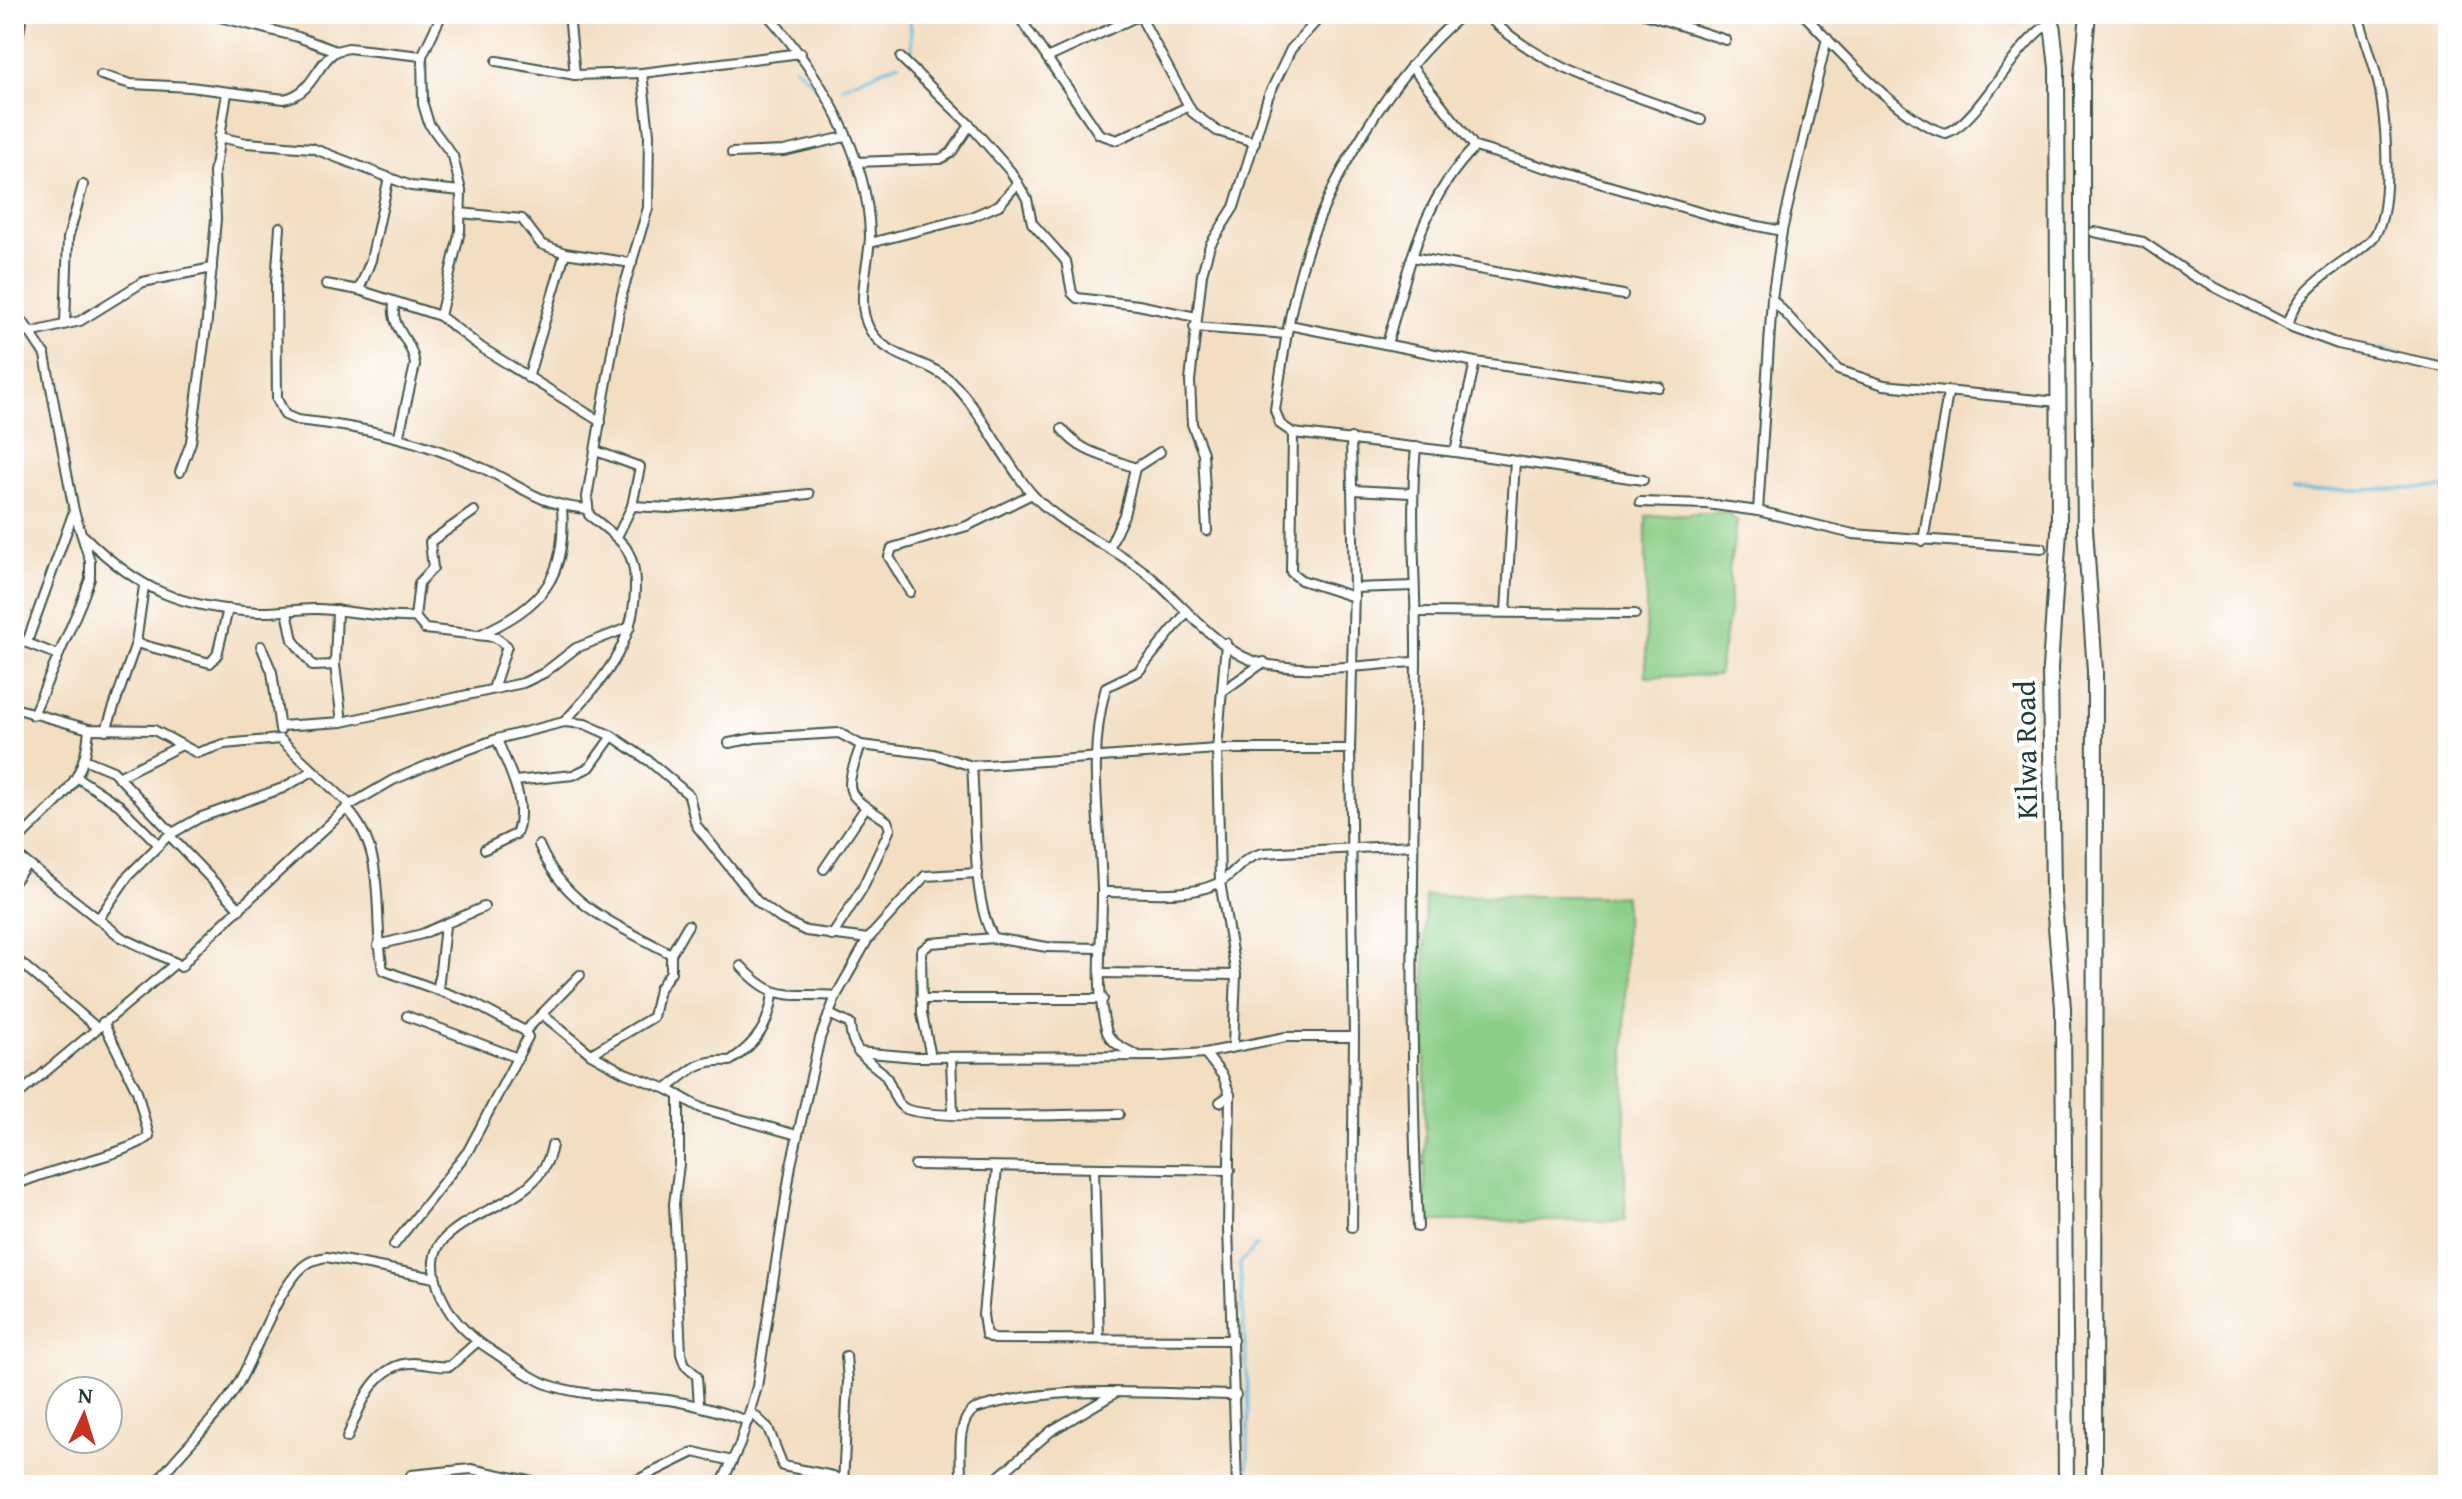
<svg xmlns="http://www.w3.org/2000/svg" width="2462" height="1499" font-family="'Gentium Book Plus',serif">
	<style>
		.green { fill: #8bcf88; stroke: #55865e; stroke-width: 2 }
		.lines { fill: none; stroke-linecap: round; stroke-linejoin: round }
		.stream { stroke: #5dbbdb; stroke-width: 3 }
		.minor-casing { stroke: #3f5549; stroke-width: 12 }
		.trunk-casing { stroke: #3f5549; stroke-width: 18 }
		.minor { stroke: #fff; stroke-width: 8 }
		.trunk { stroke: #fff; stroke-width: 14 }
		.labels { text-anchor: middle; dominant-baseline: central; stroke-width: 8; stroke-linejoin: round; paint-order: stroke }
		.street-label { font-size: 30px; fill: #1f3d34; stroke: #fff }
	</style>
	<rect width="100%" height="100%" fill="#fff"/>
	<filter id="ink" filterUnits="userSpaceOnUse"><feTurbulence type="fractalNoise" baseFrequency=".0125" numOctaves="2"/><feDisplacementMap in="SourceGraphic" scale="16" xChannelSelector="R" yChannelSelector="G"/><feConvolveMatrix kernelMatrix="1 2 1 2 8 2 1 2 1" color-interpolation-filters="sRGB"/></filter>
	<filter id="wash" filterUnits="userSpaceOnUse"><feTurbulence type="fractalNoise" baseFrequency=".006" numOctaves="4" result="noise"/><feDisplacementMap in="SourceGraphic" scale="32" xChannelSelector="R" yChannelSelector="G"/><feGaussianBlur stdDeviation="1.8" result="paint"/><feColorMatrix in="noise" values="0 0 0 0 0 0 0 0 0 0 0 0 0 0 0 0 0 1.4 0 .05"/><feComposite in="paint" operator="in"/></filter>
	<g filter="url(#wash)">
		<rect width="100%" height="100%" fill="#f3dec2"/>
		<g class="green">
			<polygon points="1727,512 1737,522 1729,570 1730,606 1718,675 1646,677 1646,516"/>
			<rect x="1425" y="896" width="200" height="325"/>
		</g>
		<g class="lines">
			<g class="stream">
				<polyline points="910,14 912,52"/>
				<polyline points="794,66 818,88"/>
				<polyline points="841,87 899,63"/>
				<polyline points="2258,305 2272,313"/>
				<polyline points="2381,349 2401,354"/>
				<polyline points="2291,491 2448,488"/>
				<polyline points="1247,1485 1249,1405 1240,1263 1257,1245"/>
			</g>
		</g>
	</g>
	<g filter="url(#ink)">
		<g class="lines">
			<g class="minor-casing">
				<g id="minor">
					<polyline points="208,14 298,37 336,51"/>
					<polyline points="442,14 422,56 423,104 429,124 453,156 461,191 460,231 440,316 482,348 601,422"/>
					<polyline points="569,14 575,75 642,73 801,53"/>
					<path d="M767 14C819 73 868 153 870 235 870 263 854 303 870 330 888 360 927 359 951 381 982 411 1003 460 1032 494 1064 529 1110 544 1146 573 1178 599 1205 636 1242 656 1284 678 1369 664 1416 662"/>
					<polyline points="1017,14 1099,134 1117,140 1189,106"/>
					<polyline points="1139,14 1192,112 1217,131 1255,142"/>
					<path d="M1463 14C1392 73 1326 182 1301 271 1288 317 1282 364 1275 410L1280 424 1293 433 1455 452 1643 480"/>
					<path d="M1485 14C1544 72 1625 91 1701 120"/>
					<polyline points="1645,14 1726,40"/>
					<path d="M1803 14C1836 47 1902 123 1946 133 1979 123 2014 42 2052 22"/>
					<polyline points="901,58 970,125 1011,172 1027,199 1032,223 1066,261 1072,293 1077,298 1138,305 1196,317"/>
					<polyline points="1047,58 1140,15"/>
					<polyline points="497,61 575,75"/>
					<polyline points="14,64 22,14"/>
					<polyline points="1411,66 1475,147 1723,219 1782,231"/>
					<path d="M101 75 131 84 190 87 284 99C314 93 314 66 336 51L348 48 422 56"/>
					<polyline points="219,137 247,143 312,148 411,186 461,191"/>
					<polyline points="732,153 784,151 845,137"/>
					<polyline points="856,162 940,159 951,153 970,125"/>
					<polyline points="460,213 522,219 541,244 565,253 632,263"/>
					<path d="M280 227 276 283 277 399 285 415 297 420C364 427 417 439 480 467 523 486 535 504 587 509"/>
					<polyline points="2094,232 2143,242 2193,276 2292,327 2338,344 2448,368"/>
					<polyline points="870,243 971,217 999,205 1018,183"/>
					<polyline points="1412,257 1623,295"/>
					<polyline points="326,284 359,290 440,316"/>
					<polyline points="359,290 371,260 389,177"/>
					<polyline points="1772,299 1838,370 1884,385 2058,402"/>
					<path d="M394 303C391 333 412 337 415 365L399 435"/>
					<polyline points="14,308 45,355 74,511 90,561 90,579 81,603 33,715"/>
					<polyline points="65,324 68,238 83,185"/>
					<polyline points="1289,325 1475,362 1659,387"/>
					<path d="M2288 325C2300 280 2340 270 2371 240 2394 218 2386 128 2381 97 2377 69 2365 41 2358 14"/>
					<polyline points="1194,327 1287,334"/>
					<polyline points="30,333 80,321 143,282 212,268"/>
					<path d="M1387 344C1408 272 1420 202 1475 147"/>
					<polyline points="528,378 565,253"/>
					<path d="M1062 429C1081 454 1107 456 1135 468L1124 515 1109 548"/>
					<polyline points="1293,433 1291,572 1301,580 1354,597"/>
					<polyline points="1351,438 1354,588 1350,749 1354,1037 1352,1227"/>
					<path d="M1416 447C1409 520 1417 592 1416 665 1413 852 1409 1040 1418 1227"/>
					<polyline points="596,451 640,467 632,506 617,537"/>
					<polyline points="1455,452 1475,362"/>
					<polyline points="1135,468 1160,452"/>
					<polyline points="180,472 191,442 207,320 216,219 214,173 227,93"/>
					<polyline points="1353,490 1411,493"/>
					<polyline points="14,496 14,523"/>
					<polyline points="1640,502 1707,504 1758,511 1853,534 2042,548"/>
					<polyline points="632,506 669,508 809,494"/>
					<polyline points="1758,511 1772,299 1782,231 1827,38"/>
					<polyline points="1207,531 1203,453 1192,424 1190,381 1202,274 1210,245 1234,207 1268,97 1291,49 1323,14"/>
					<path d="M84 536C139 590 180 608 258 612 278 613 298 608 318 609 351 610 383 619 415 617L425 629 495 637 507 646 493 689"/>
					<polyline points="1923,541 1948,393"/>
					<polyline points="1354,588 1414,586"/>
					<polyline points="910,592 889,557 892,548 967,526 1032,494"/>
					<polyline points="337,610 335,665 342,722"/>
					<polyline points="287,612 293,640 313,666 335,665"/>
					<polyline points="1415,612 1635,614"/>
					<polyline points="1506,612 1515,461"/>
					<polyline points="415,617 419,583 433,568 430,542 474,511"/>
					<path d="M479 635C542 606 567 579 562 507"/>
					<polyline points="14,638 58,655"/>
					<polyline points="27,642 74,511"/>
					<polyline points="136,643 210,663 217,655 228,609"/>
					<polyline points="1226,643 1217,749 1220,882 1236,975 1233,1045"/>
					<polyline points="261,646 272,672 280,730"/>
					<polyline points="1223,691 1264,662"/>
					<polyline points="14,708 89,729 154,730 197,753 224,744 280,739 350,805"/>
					<path d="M564 722C601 682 634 647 635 589 635 574 634 561 626 548 616 535 602 525 589 515L587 497 622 294 648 208 649 134 642 73"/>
					<polyline points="280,726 342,722 523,683 544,673 576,648 630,627"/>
					<polyline points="106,730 136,643 144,586"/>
					<polyline points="729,743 755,738 839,733 861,745 934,754 972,766 1217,749 1350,749"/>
					<polyline points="84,759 113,771 172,833"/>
					<path d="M972 766C976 811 971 903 994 938L1047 947 1099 948"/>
					<polyline points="118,777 180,746"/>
					<polyline points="78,778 119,805 159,845"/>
					<polyline points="515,781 573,775 590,767 612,736"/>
					<path d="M346 808C389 852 372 915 383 970L473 1003 525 1031 528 1037 468 1151 394 1245"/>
					<polyline points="169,835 240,909"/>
					<path d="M14 845C51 803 85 791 89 729"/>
					<path d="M539 845C565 907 616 924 671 954"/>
					<path d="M485 849 516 834C529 801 508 769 497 739"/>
					<polyline points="14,853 121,937 176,963"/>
					<polyline points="824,869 866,807"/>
					<polyline points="14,881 27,864"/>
					<path d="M1102 892C1138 891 1183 899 1216 884 1236 875 1238 859 1263 853L1413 845"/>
					<polyline points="99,918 128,876 169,835 199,818 283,788 311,772"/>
					<path d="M832 936 862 889 890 829 887 821C844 792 843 795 861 745"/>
					<polyline points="378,945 422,934 484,907"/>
					<polyline points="14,957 96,1027"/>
					<path d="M741 966C776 1004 788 992 836 996"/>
					<polyline points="1100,973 1236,975"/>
					<polyline points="438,989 445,926"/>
					<polyline points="921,999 1103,999"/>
					<path d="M829 1014 850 1024C851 1050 864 1058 882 1072 893 1081 891 1100 904 1108 926 1121 1083 1114 1119 1114"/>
					<polyline points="543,1015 591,1054 625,1073 667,1089 701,1108 797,1135"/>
					<polyline points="407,1016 518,1058"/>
					<polyline points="525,1031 580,975"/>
					<polyline points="858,1052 915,1057 1162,1056 1205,1053 1286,1037 1354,1037"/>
					<polyline points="1205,1053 1223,1076 1230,1095 1228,1228 1237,1485"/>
					<polyline points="591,1054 653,1017 659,989 671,972 671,954 688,925"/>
					<path d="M1137 1055C1125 1049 1109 1043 1106 1029 1094 983 1103 935 1102 888 1100 820 1087 755 1106 687L1139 671 1187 612"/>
					<polyline points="931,1057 922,1014 921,951 931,943 994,938"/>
					<polyline points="951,1057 953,1114"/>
					<path d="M667 1089C691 1069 699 1059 730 1061 757 1043 769 1025 773 994"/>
					<polyline points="679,1095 679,1164 674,1204 681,1354 685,1365 697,1376 699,1406"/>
					<polyline points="14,1098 176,963 181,967 196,949 350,805 393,780 445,758 497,739 564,722 585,724 612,736 649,761 689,795 696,825 757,901 781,919 806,931 868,939"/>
					<polyline points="1220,1102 1230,1095"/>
					<path d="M552 1145C543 1199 482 1204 446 1237 431 1251 432 1268 438 1287 447 1316 467 1335 492 1351 509 1362 526 1375 544 1383 580 1397 622 1395 659 1399 690 1402 719 1411 748 1421"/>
					<polyline points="915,1165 1230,1170"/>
					<polyline points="997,1168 983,1315 986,1335 994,1339 1233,1340"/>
					<polyline points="1094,1168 1099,1338"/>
					<path d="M14 1186C45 1169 131 1154 149 1136L137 1091 103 1022"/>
					<polyline points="751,1412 768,1428 783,1466 833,1476 843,1482"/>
					<path d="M347 1438C359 1408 374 1363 413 1363 425 1363 437 1368 450 1366L477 1342"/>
					<polyline points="411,1475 471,1469 549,1485"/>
					<path d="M155 1485C180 1450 217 1420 238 1384 258 1349 270 1306 296 1274 305 1263 313 1259 327 1257L435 1278"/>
					<polyline points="627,1485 694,1452 732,1461"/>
					<polyline points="721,1485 740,1444 757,1387 791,1165 820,1038 836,996 868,939 925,876 978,873"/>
					<polyline points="843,1485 848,1381 846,1356"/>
					<path d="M961 1485C962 1463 954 1422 975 1409 1056 1383 1151 1394 1236 1395"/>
					<polyline points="989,1485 1051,1431 1112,1395"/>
				</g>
			</g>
			<g class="trunk-casing">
				<g id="trunk">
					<polyline points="2051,14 2057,68 2059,531 2050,668 2053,892 2063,1008 2066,1485"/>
					<polyline points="2088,14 2082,77 2082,247 2085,529 2095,671 2094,1485"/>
				</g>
			</g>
			<use href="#minor" class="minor"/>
			<use href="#trunk" class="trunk"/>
		</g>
	</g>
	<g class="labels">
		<g class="street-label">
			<text transform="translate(2025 750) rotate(-91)">Kilwa Road</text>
		</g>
	</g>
	<rect width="2462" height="1499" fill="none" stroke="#fff" stroke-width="48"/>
	<g transform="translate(84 1415) rotate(4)"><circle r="38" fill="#ffffff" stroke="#a5b1ae" stroke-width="2"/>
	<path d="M0-6L14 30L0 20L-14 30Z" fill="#c8321e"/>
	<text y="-12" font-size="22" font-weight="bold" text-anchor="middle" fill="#1f3d34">N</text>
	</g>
</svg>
